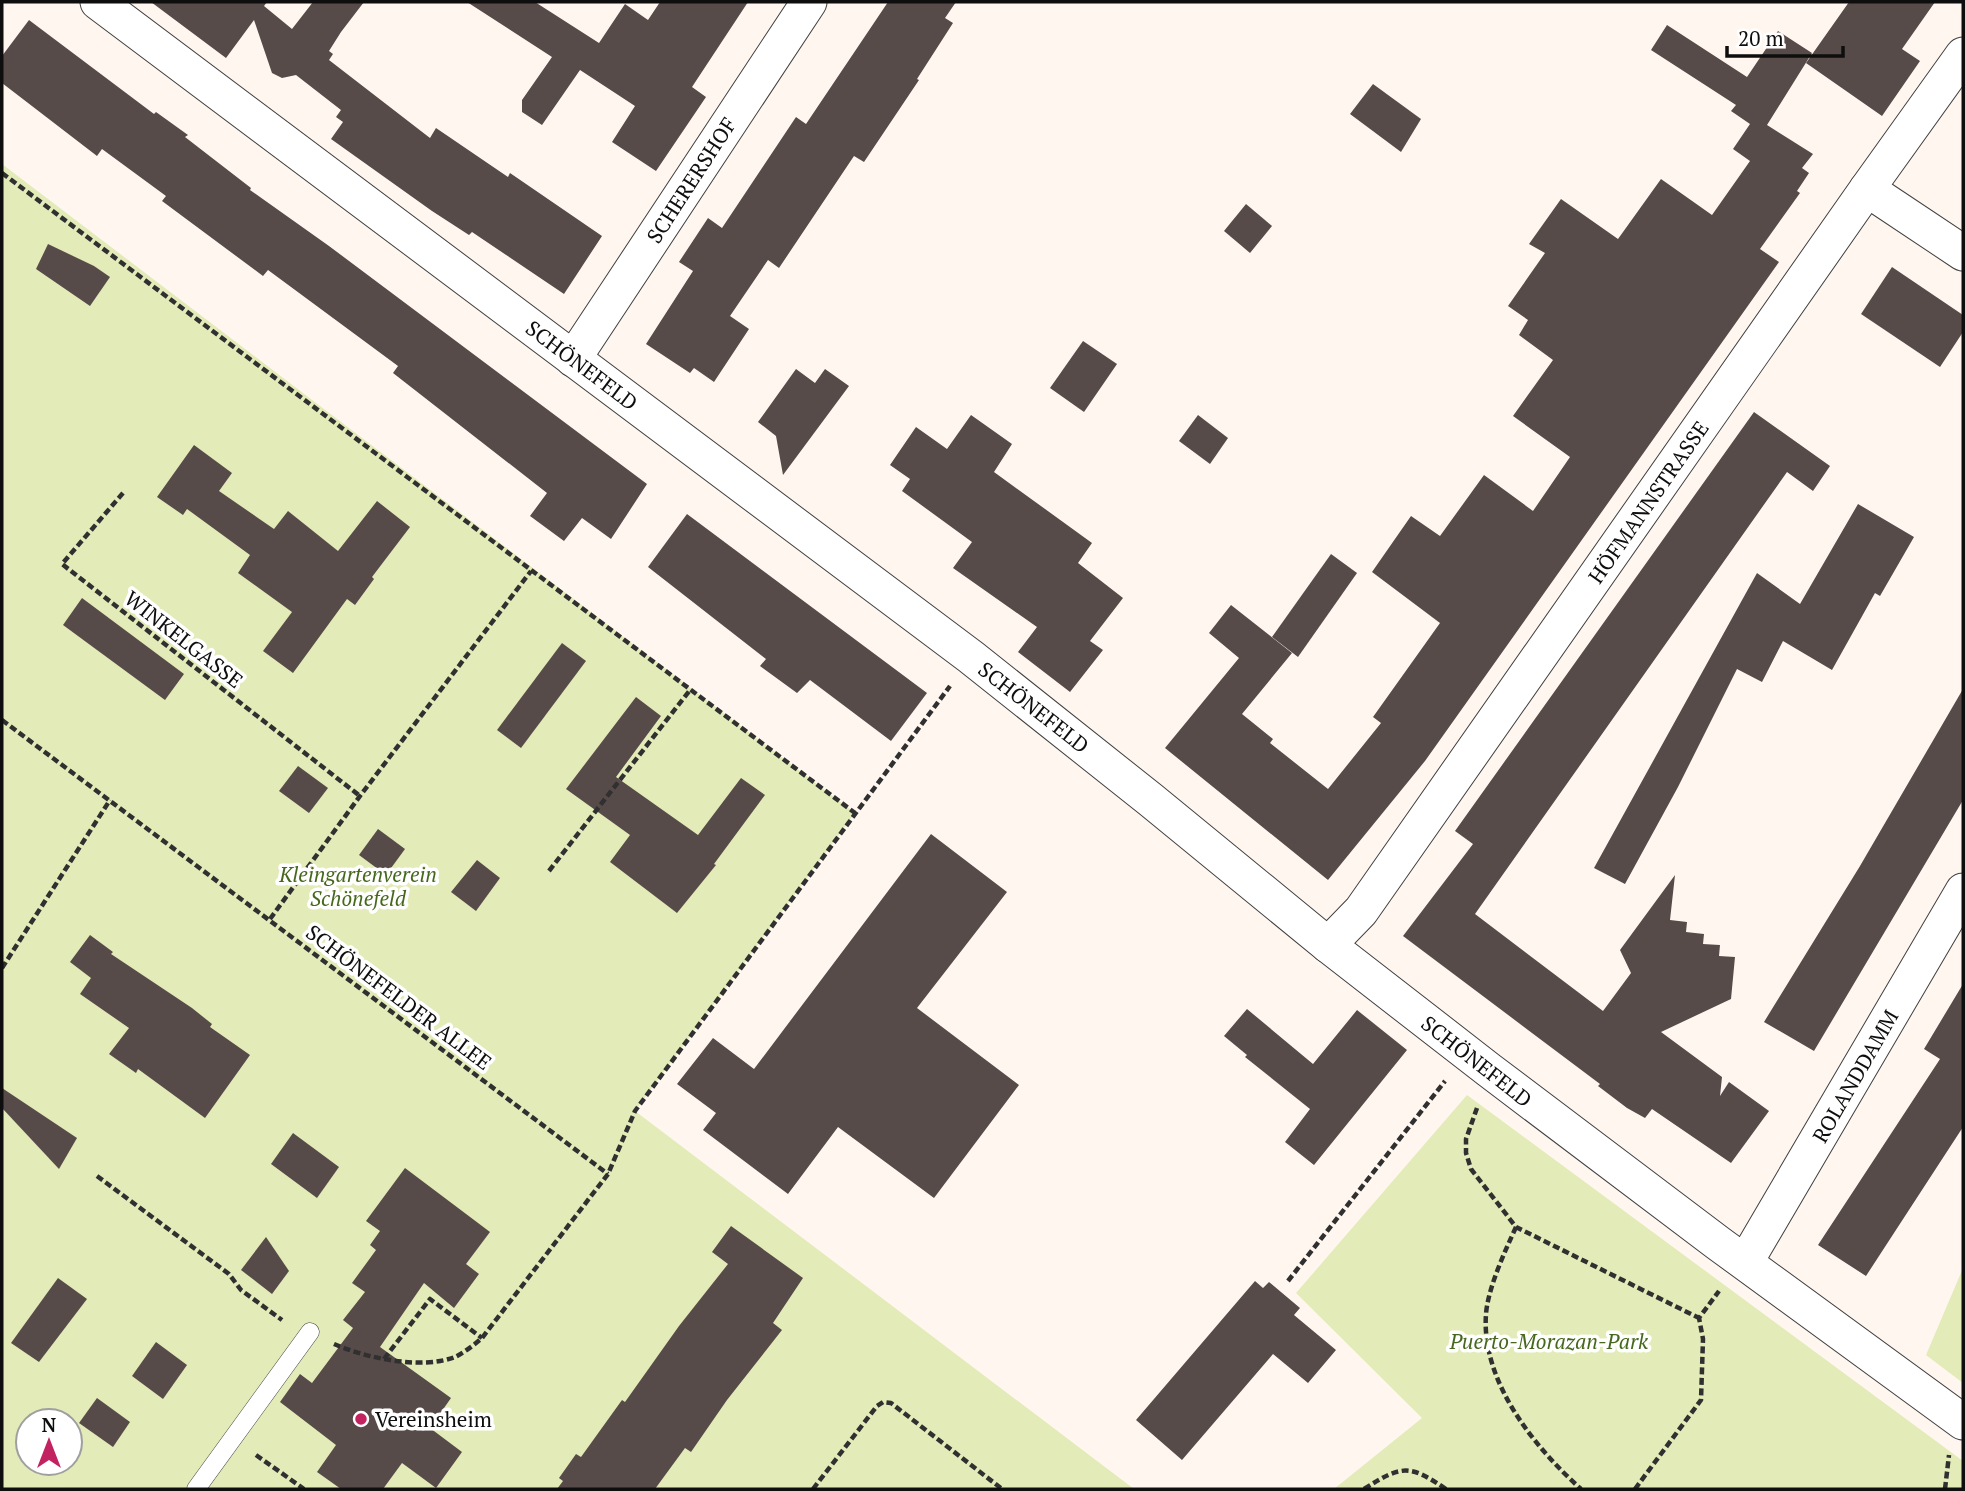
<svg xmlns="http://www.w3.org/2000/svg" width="1965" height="1491" font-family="'PT Serif',serif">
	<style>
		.green { fill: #e3ebb8; fill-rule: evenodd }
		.building { fill: #574b4a }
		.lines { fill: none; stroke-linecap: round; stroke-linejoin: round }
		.lane-casing { stroke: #414141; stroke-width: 19 }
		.street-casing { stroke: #414141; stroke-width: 37 }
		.path { stroke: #303030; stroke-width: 4.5; stroke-dasharray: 7 3.5; stroke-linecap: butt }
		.lane { stroke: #fff; stroke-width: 18 }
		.street { stroke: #fff; stroke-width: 35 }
		.poi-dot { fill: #c22260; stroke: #fff; stroke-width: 2.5 }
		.labels { text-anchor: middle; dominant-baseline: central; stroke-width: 7; stroke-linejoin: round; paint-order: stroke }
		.street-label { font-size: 21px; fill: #0e0e0e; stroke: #fff }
		.park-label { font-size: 21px; font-style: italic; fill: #46681c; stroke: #fff }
		.poi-label { font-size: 21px; fill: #0e0e0e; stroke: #fff; text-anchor: start }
	</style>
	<rect width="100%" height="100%" fill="#fff7ef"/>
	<g class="green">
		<path d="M2 164 855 813 635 1111 1134 1489H2ZM28 1421H70V1463H28Z"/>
		<polygon points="1467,1095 1963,1461 1963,1489 1334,1489 1422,1418 1296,1293"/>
		<polygon points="1963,1268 1963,1383 1926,1355"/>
	</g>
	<g class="building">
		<polygon points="151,2 267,2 264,6 292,29 313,2 364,2 341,32 329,51 333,54 329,60 430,138 436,128 508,177 510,173 602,236 564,294 472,232 469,235 432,211 331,139 343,122 336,117 341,110 296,75 282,78 272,73 254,20 226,58"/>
		<polygon points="467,2 535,2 599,43 625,4 648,20 660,2 748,2 692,87 706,97 656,171 612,142 635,106 580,70 542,125 522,112 522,100 552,57"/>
		<polygon points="888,2 956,2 945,18 953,23 917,79 919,80 864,162 854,156 779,268 768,260 730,316 749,329 714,382 694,368 690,373 646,344 693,271 679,262 708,218 722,228 796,117 806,124"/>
		<polygon points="1849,2 1935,2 1902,49 1920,61 1882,116 1806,63"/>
		<polygon points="29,20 154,114 156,112 188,135 185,137 251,188 250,190 329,246 647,484 611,539 582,518 564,541 530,516 547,493 393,373 398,366 268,270 263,276 162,201 166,196 102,149 97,156 2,83 2,56"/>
		<polygon points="1667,25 1747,77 1778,31 1812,53 1767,125 1813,154 1802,168 1809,173 1797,191 1800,193 1760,249 1779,262 1425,761 1328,880 1165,748 1239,658 1209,633 1231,605 1292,653 1242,714 1273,739 1270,743 1328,789 1381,723 1373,717 1440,623 1372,572 1411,516 1440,536 1484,475 1533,511 1570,457 1513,416 1553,360 1519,335 1528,320 1508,306 1545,253 1529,244 1561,199 1618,239 1661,179 1712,215 1750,161 1733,149 1750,124 1731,111 1736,105 1651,50"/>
		<polygon points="1373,84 1421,119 1401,152 1350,114"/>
		<polygon points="1246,204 1272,226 1250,253 1224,231"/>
		<polygon points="48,244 94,266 110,277 90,306 36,269"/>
		<polygon points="1892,267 1963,315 1963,332 1940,367 1861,314"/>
		<polygon points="1083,341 1117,364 1084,412 1050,388"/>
		<polygon points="796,369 815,383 825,369 849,386 783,475 776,436 758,422"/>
		<polygon points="1754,412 1830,466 1813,491 1787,472 1475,914 1603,1011 1631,973 1620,950 1675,875 1670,920 1687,922 1686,932 1704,934 1703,944 1720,945 1719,956 1735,957 1731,999 1661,1032 1722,1077 1720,1096 1729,1082 1769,1111 1731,1163 1652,1109 1645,1118 1627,1108 1598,1086 1600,1084 1403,936 1473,844 1455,831"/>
		<polygon points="971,415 1012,444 994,472 1092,543 1078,563 1123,598 1090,641 1103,650 1070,692 1018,652 1037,627 953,568 972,542 902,491 910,479 890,465 916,427 947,449"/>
		<polygon points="1198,415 1228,438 1210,464 1179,441"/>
		<polygon points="194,445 232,473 219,491 274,529 288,511 338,551 377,501 410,527 372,577 374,579 355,605 347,599 293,673 263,651 292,612 238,573 250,555 187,509 183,515 157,497"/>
		<polygon points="1858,504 1914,537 1880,596 1875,593 1832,670 1783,641 1762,682 1737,669 1678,787 1625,884 1594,868 1757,573 1800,604"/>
		<polygon points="687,514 927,693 891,741 810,680 797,693 760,666 766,659 648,567"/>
		<polygon points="1331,554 1357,573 1298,657 1272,637"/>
		<polygon points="82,598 184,674 165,700 63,625"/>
		<polygon points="562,643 586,661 521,748 497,730"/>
		<polygon points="1963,689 1963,800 1814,1051 1764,1022 1860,866"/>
		<polygon points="636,697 661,716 616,777 698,835 741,778 765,795 714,864 716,865 677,913 610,862 630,835 566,789"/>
		<polygon points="298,766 328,788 309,813 279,791"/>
		<polygon points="378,829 405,849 386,875 359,855"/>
		<polygon points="931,834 1007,892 917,1008 1019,1085 934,1198 838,1127 788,1194 703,1130 716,1113 677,1084 713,1038 754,1069"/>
		<polygon points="477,860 500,878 476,911 451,892"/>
		<polygon points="90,935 113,952 111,954 192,1008 212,1024 210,1027 250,1055 205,1118 138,1069 136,1073 109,1054 129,1028 80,994 91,978 70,962"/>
		<polygon points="1963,984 1963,1127 1866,1276 1818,1245 1940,1059 1924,1049"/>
		<polygon points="1247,1009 1313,1064 1357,1010 1407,1050 1314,1165 1285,1142 1310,1109 1245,1057 1247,1055 1224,1036"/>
		<polygon points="2,1088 77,1138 59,1169 2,1108"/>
		<polygon points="293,1133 339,1167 317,1198 271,1164"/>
		<polygon points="405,1168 490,1232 466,1264 479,1274 454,1308 424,1283 380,1347 451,1398 430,1428 462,1452 436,1488 402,1463 383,1489 341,1489 317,1472 336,1445 280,1402 300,1374 312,1383 353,1328 343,1320 365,1292 352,1283 376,1250 370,1245 380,1231 366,1221"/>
		<polygon points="731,1226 803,1278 773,1323 782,1330 727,1400 691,1452 685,1448 655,1489 557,1489 563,1481 559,1478 576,1454 581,1457 622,1400 625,1402 679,1326 728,1264 712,1252"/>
		<polygon points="266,1237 289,1271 272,1294 241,1270"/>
		<polygon points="58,1278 87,1299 39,1362 11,1343"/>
		<polygon points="1255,1281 1263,1288 1269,1282 1300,1308 1294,1315 1336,1350 1308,1383 1273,1354 1182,1460 1136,1420"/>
		<polygon points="156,1342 187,1365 163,1399 132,1376"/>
		<polygon points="97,1398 130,1422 113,1447 79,1423"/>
	</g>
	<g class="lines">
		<g class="lane-casing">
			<polyline id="lane" points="196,1489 310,1332"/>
		</g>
		<g class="street-casing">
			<g id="street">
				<polyline points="98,2 971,657 1151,800 1328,945 1489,1070 1718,1243 1963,1422"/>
				<polyline points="1867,189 1963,253"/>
				<polyline points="573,359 809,2"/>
				<polyline points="1328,945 1361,911 1867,189 1963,55"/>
				<polyline points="1746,1261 1963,891"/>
			</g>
		</g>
		<g class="path">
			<polyline points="2,173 855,813"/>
			<polyline points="123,493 62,564 360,796"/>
			<polyline points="2,720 608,1174"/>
			<polyline points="549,871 690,690"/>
			<polyline points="270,919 360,796 531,571"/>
			<polyline points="2,968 110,800"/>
			<polyline points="1477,1108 1466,1139 1466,1153 1471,1169 1516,1227 1699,1318"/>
			<polyline points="97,1176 229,1274 241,1290 282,1320"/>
			<path d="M1516 1227C1505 1251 1488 1288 1486 1314 1481 1381 1534 1447 1581 1489"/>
			<polyline points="1288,1281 1445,1081"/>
			<path d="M334 1344C366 1358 421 1370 455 1357 465 1352 474 1345 482 1338L608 1174 635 1111 950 686"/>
			<polyline points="384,1359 430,1299 482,1338"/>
			<polyline points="256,1455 304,1489"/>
			<polyline points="813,1489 877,1406 883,1402 891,1403 1002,1489"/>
			<path d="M1364 1489C1402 1465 1409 1464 1446 1489"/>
			<polyline points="1635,1489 1701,1400 1703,1339 1699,1318 1719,1291"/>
			<polyline points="1945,1489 1949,1455"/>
		</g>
		<use href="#lane" class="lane"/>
		<use href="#street" class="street"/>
	</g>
	<circle class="poi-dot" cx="361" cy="1419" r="7"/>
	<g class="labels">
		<g class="street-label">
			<text transform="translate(691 180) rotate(-57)">SCHERERSHOF</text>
			<text transform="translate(582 365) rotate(37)">SCHÖNEFELD</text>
			<text transform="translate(1648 502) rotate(-55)">HÖFMANNSTRASSE</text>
			<text transform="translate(184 639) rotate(38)">WINKELGASSE</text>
			<text transform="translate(1034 707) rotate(38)">SCHÖNEFELD</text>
			<text transform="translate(399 997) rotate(37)">SCHÖNEFELDER ALLEE</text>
			<text transform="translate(1477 1061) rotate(38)">SCHÖNEFELD</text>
			<text transform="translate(1855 1076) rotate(-60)">ROLANDDAMM</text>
		</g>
		<g class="park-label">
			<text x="358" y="874">Kleingartenverein<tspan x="358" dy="24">Schönefeld</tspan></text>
			<text x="1549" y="1341">Puerto-Morazan-Park</text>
		</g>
		<g class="poi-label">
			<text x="375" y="1419">Vereinsheim</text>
		</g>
	</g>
	<rect width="1965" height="1491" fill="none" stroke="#0e0e0e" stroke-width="7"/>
	<g transform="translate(49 1442)"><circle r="33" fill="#ffffff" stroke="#9f9f9f" stroke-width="2"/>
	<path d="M0-5L12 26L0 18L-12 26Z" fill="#c22260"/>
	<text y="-10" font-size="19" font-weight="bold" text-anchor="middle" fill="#0e0e0e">N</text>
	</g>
	<path d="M1727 46v10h116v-10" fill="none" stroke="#0e0e0e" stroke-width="3.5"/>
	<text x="1738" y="46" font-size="21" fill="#0e0e0e" stroke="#ffffff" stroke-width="5" paint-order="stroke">20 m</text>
</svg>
